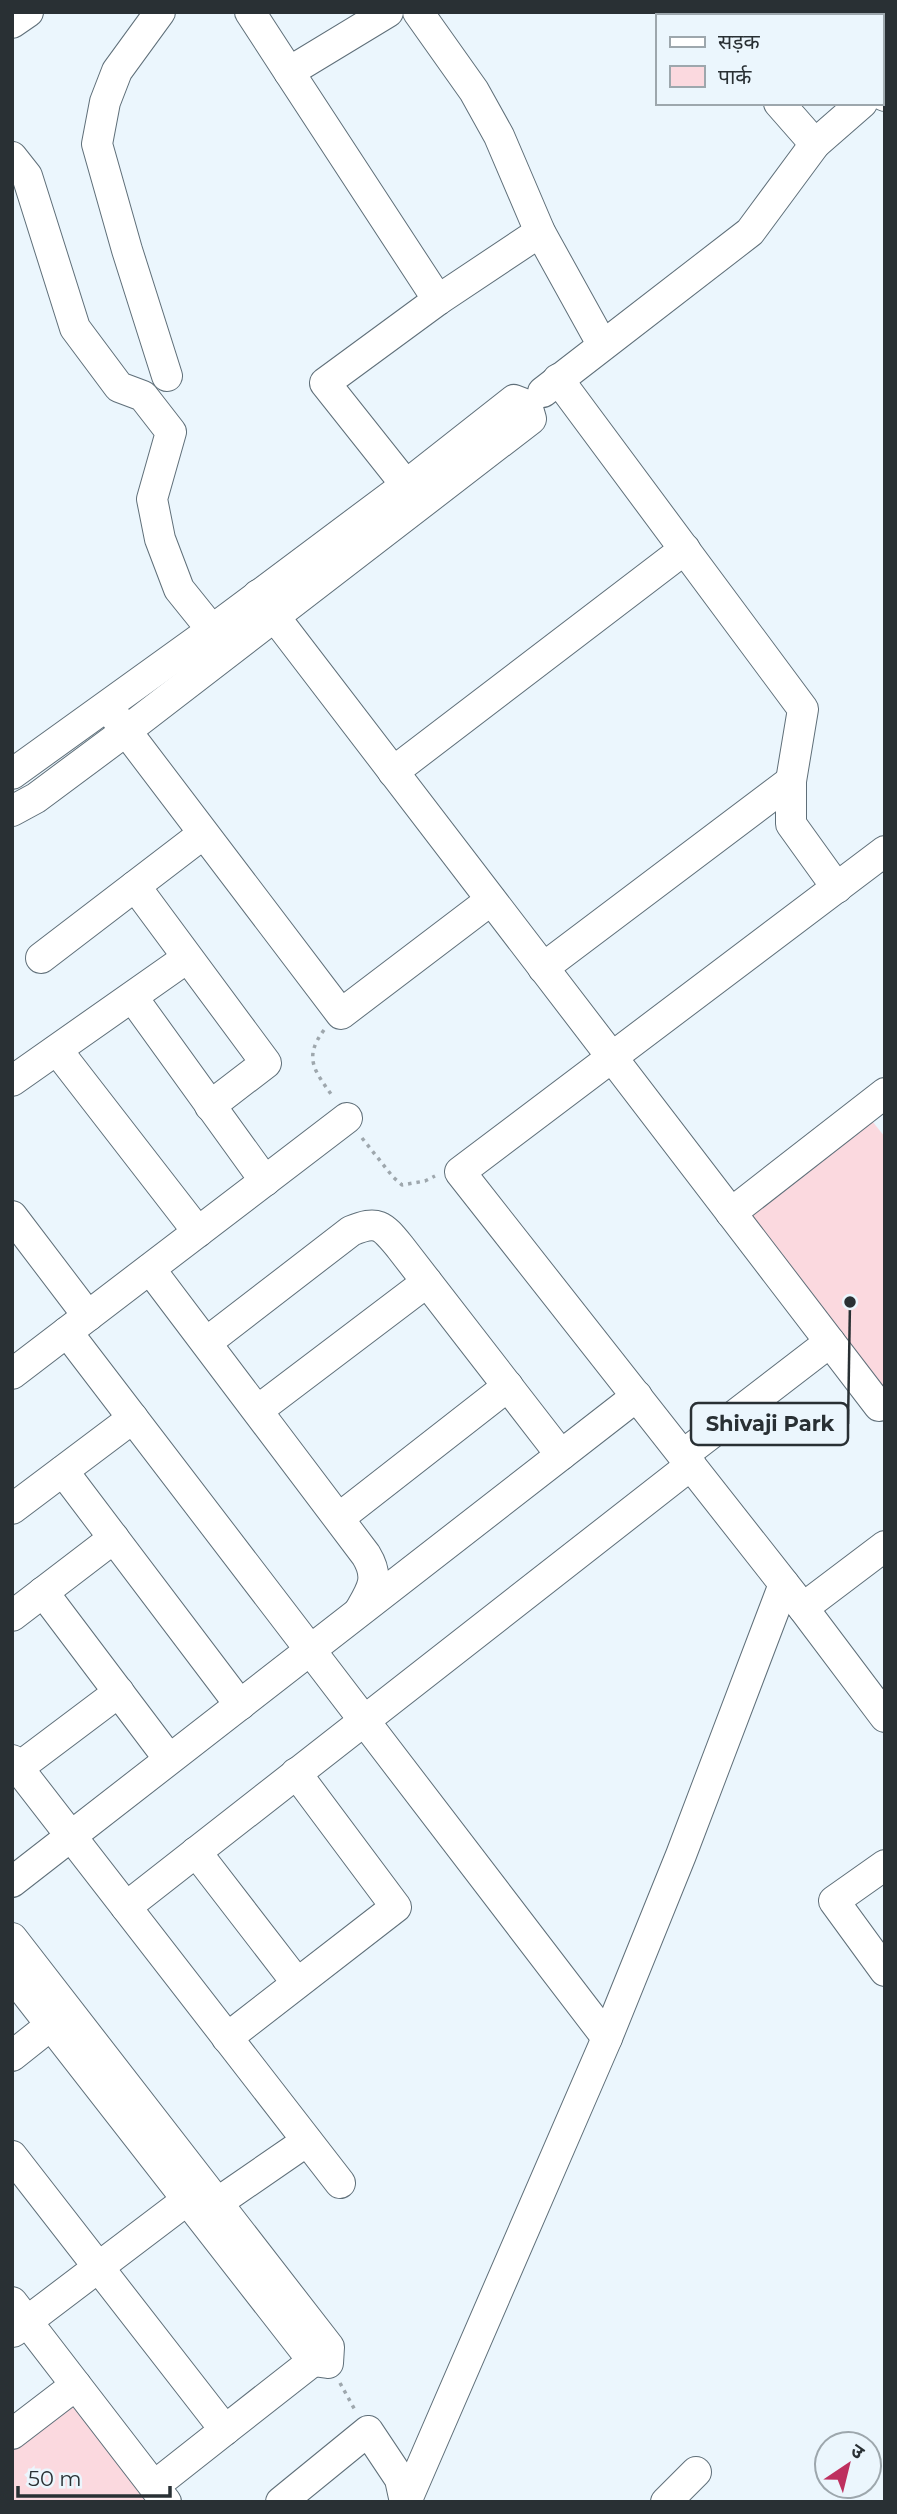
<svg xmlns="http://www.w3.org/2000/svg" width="897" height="2514" font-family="Montserrat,'Noto Sans Devanagari',sans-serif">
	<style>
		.green { fill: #fbd9df }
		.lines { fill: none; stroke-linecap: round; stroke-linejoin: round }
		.minor-casing { stroke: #5f6f79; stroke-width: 32 }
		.path { stroke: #9ea7ad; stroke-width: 3.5; stroke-dasharray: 3.5 5; stroke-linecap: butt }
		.minor { stroke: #fff; stroke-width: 30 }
		.leader { fill: none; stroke: #293034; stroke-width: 2.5 }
		.callout-dot { fill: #293034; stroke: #ebf6fd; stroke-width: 2.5 }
		.callout { fill: #ebf6fd; stroke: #293034; stroke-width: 2.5 }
		.callout-label { font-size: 21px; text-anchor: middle; font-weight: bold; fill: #293034 }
	</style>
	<rect width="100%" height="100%" fill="#ebf6fd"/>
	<g class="green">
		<polygon points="868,1116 885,1137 885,1393 748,1211"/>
		<polygon points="72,2400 151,2502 12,2502 12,2447"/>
	</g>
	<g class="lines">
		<g class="minor-casing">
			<g id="minor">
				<polyline points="160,12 117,71 105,102 97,144 127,250 167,376"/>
				<polyline points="250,12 289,72"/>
				<polyline points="388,12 289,72 438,300"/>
				<polyline points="418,12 474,91 499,136 540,232 602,344"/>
				<polyline points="811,12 814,16"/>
				<polyline points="705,16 709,12"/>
				<polyline points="12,23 28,12"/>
				<polyline points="881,71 885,68"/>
				<polyline points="881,94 885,96"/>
				<polyline points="779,103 815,144"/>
				<polyline points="12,157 27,176 75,328 119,387 143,396 171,432 152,499 160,539 179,589 212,630"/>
				<polyline points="558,379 803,709 791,781 791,824 837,888"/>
				<polyline points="543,392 750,232 815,144 862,103"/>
				<polyline points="406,485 325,383 438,300 540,232"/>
				<polyline points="258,595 879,1406"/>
				<polyline points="114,715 341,1014 491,900"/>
				<polyline points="393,772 685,549"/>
				<polyline points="12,774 212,630 406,485 514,400 527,405"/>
				<polyline points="12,811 36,798 126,731 531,419 527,405"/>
				<polyline points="885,851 460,1172 803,1608 885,1717"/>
				<polyline points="135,886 266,1063 210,1106"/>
				<polyline points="41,958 203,834"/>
				<polyline points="543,968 791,781"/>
				<polyline points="133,998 265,1181"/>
				<polyline points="57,1050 198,1232"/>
				<polyline points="12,1081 187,958"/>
				<polyline points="731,1213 885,1093"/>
				<polyline points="12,1216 88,1316"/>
				<path d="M150 1269 366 1555C380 1578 372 1589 360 1610"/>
				<polyline points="67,1332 607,2038"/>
				<path d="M207 1342 351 1231C378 1220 382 1225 400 1247L561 1455"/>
				<polyline points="12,1374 347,1118"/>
				<polyline points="258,1410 427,1282"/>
				<polyline points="683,1455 830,1342"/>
				<polyline points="63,1471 240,1705"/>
				<polyline points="12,1509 133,1418"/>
				<polyline points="339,1518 508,1386"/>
				<polyline points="43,1592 169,1759"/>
				<polyline points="803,1608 885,1546"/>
				<polyline points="12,1616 114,1538"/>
				<polyline points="12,1760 340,2183"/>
				<polyline points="18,1768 119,1692"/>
				<polyline points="196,1852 297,1983"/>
				<polyline points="885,1865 834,1901 885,1971"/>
				<polyline points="12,1882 637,1396"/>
				<polyline points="126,1907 691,1465"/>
				<polyline points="12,1938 329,2347 328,2363 313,2361 12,1975"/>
				<polyline points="227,2038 396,1907 296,1773"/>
				<polyline points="12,2056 51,2025"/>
				<polyline points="12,2156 225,2430 313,2361"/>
				<polyline points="217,2203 307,2141"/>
				<polyline points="12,2302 166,2502"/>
				<polyline points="13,2332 187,2200"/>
				<polyline points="12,2434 76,2385"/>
				<polyline points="154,2486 225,2430"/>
				<polyline points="281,2502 368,2431 400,2479 405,2502"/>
				<polyline points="406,2502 607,2038 681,1855 784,1584"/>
				<polyline points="666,2502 696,2472"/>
			</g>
		</g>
		<g class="path">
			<path d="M324 1030C302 1059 316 1072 333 1097"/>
			<polyline points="362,1138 393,1177 402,1185 425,1181 435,1176"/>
			<polyline points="340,2383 355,2410"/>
		</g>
		<use href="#minor" class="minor"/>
	</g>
	<path class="leader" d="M850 1302L848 1424"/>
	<circle class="callout-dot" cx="850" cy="1302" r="7"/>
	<rect class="callout" x="691" y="1403" width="157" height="42" rx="7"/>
	<g class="callout-label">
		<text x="770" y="1431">Shivaji Park</text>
	</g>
	<rect width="897" height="2514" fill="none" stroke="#293034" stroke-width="28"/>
	<rect x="656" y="14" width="228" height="91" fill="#ebf6fd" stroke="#9da7ad" stroke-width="2"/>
	<rect x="670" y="37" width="35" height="10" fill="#ffffff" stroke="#9da7ad" stroke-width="2"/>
	<text x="718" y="49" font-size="21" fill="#293034">सड़क</text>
	<rect x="670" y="66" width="35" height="21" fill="#fbd9df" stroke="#9da7ad" stroke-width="2"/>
	<text x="718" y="84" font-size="21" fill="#293034">पार्क</text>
	<g transform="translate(848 2465) rotate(35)"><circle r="33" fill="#ebf6fd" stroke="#9da7ad" stroke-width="2"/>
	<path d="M0-5L12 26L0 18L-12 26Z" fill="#be305f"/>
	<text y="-10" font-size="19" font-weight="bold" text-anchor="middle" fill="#293034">उ</text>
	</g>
	<path d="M18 2486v10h152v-10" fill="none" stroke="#293034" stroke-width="3.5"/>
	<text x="28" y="2486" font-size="21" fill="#293034" stroke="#ebf6fd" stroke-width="5" paint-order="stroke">50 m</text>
</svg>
